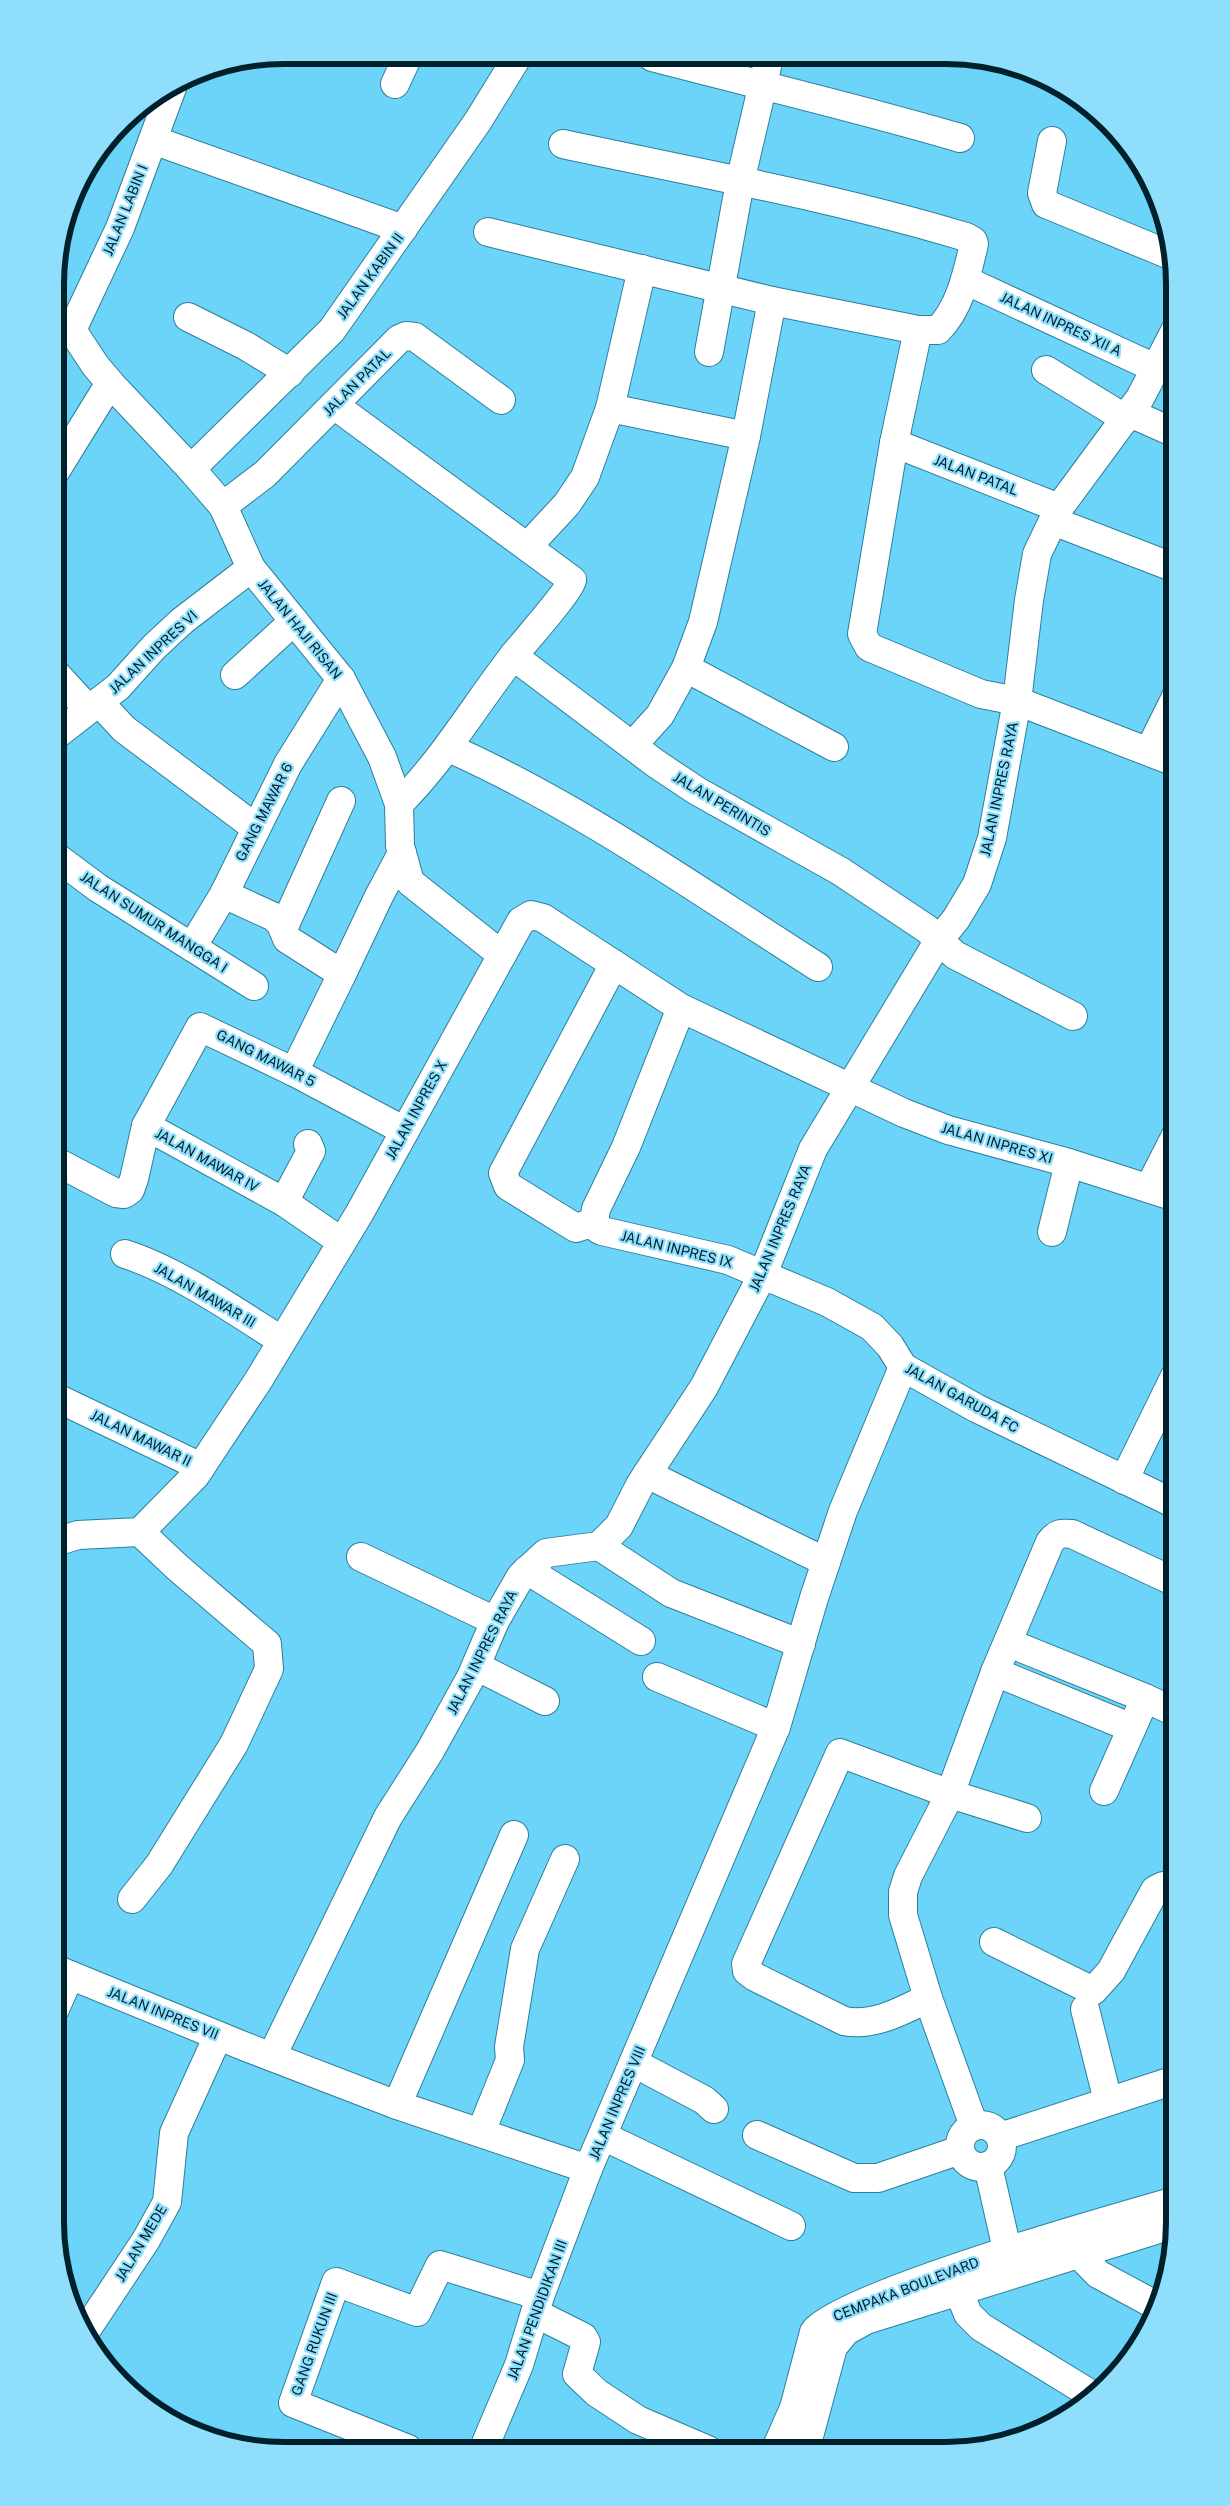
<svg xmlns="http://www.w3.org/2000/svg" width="1230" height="2506" font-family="'Public Sans',sans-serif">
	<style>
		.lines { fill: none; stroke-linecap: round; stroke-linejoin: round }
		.minor-casing { stroke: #2d7f9a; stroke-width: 30 }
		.minor { stroke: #fff; stroke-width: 28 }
		.labels { text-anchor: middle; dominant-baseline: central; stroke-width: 4.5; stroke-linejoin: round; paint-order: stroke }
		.street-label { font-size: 14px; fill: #00202b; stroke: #8fdefb }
		.rim { fill: none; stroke: #00202b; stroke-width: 6 }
	</style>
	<rect width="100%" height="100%" fill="#6bd4f8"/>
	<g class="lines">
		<g class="minor-casing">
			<g id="minor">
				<path d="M652 57C755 84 858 108 960 138"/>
				<polyline points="395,84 408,56"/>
				<polyline points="153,140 403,229"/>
				<polyline points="1052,141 1042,193 1046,204 1170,255"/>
				<path d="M488 232 772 301 918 330H938C960 308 967 274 974 244L973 241 966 237C834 197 697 173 563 144"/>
				<polyline points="965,280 1157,369"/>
				<polyline points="188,317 246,346 290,373"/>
				<polyline points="56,318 72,330 95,365 110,383 191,469 223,506 251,568 341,679 382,757 399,804 400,846 410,882 502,955"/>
				<polyline points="72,330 120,228 172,88"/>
				<polyline points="918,330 894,443 862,634 869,647 981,694 1017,701 1175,762"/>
				<polyline points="709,352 740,182 769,58"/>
				<polyline points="1046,370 1126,419"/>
				<path d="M334 405 572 580C569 592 525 641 514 655 475 705 444 759 399 804"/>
				<polyline points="610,408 746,436"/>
				<polyline points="1130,413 1175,433"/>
				<polyline points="894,443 1059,508"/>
				<polyline points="191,469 332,330 478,121 518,56"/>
				<polyline points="55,472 110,383"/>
				<polyline points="223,506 265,474 399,339 406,336 415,337 501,400"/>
				<polyline points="1053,521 1175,568"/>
				<polyline points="528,546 567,504 585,477 610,408 642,269"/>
				<polyline points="513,656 655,763 697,791 840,871 927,929 955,955 1073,1016"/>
				<polyline points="686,668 834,747"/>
				<polyline points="55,673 88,709"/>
				<polyline points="235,675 294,621"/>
				<polyline points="99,702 124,729 256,828"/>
				<polyline points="55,736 118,687 154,647 182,621 251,568"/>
				<polyline points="633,745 660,715 686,668 703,622 746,436 772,301"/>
				<path d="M449 748C579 806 697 890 818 967"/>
				<polyline points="1149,751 1175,699"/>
				<polyline points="55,856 98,888 254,986"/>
				<polyline points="224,894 274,917 281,924 287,939 342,974 294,1072"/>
				<polyline points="283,929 341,801"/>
				<polyline points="192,947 224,894 288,764 341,679"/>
				<polyline points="342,974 379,896 402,853"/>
				<polyline points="146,1126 284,1202 342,1242"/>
				<polyline points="55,1161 116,1193 124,1194 130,1190 134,1179 146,1126 200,1027 294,1072 405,1131"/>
				<polyline points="1149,1188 1175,1137"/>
				<polyline points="284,1202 311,1151 308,1144"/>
				<polyline points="594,1222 598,1229 602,1231 728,1260 827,1302 872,1327 890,1346 903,1367 976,1408 1175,1504"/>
				<polyline points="594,1222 576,1228 508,1186 503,1173 614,964"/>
				<polyline points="594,1222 596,1209 626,1147 681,1008"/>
				<polyline points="1052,1232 1069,1163"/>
				<path d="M125 1254C176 1270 237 1312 282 1341"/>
				<polyline points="55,1397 201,1467"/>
				<polyline points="647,1474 826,1562"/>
				<polyline points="1124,1480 1175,1376"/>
				<polyline points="55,1542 78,1535 140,1532 195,1476 258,1381 359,1214 502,955 521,921 531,915 543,918 681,1008 904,1113 948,1130 1069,1163 1175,1197"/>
				<polyline points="599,1546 671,1593 801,1644"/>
				<polyline points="361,1557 495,1621"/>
				<polyline points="527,1570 641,1641"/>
				<polyline points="1009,1643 1145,1698 1175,1712"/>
				<polyline points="476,1666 545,1701"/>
				<polyline points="995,1672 1132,1728"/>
				<polyline points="657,1677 776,1727"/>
				<polyline points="1104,1791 1139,1712"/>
				<polyline points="132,1899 159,1865 234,1744 269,1669 267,1644 177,1567 140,1532"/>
				<polyline points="994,1942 1093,1991 1111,1971 1155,1890 1163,1886 1175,1891"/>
				<polyline points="55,1969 246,2047 397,2105 588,2169"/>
				<path d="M928 1998C902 2011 873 2027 844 2021L755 1977 747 1971 746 1964 840 1753 950 1794 1027 1818"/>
				<polyline points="55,2009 70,1975"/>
				<polyline points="1085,2009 1108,2101"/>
				<polyline points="272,2056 388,1817 430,1751 471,1677 495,1621 521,1576 546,1553 599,1546 619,1526 640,1485 704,1387 763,1274 813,1149 939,940 956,919 977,884 992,838 1017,701 1029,600 1037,554 1059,508 1140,398 1175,331"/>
				<polyline points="634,2063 704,2100 714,2109"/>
				<polyline points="397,2105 514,1835"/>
				<circle cx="981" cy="2146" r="21"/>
				<path d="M974 2126 928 1998 903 1915V1892L908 1876 950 1794 995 1672 1050 1542C1057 1533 1061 1533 1072 1534L1175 1582"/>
				<polyline points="481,2132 510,2060 509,2047 525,1949 565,1859"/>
				<polyline points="757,2135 854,2178 878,2178 960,2150"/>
				<polyline points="603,2136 791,2226"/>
				<polyline points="1000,2137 1175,2080"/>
				<polyline points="988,2166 1011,2267"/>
				<polyline points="1068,2243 1098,2274 1157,2306"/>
				<polyline points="952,2275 968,2314 981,2327 1092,2395"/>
				<polyline points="535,2313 583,2337 586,2342 577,2374 597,2393 638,2420 708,2450"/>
				<polyline points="85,2332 146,2240 167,2202 174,2133 218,2036"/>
				<polyline points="408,2449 293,2403 336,2282 417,2312 440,2265 540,2296"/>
				<polyline points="483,2450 519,2365 540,2296 588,2169 776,1727 814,1598 843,1511 903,1367"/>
				<path d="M775 2451 794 2408 814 2332C832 2298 1122 2216 1175 2201"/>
				<polyline points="805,2451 833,2347 846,2331 866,2320 1175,2224"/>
			</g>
		</g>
		<use href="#minor" class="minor"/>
	</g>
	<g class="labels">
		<g class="street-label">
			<text transform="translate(125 210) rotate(-68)">JALAN LABIN I</text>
			<text transform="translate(370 276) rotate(-54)">JALAN KABIN II</text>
			<text transform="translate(1061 324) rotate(25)">JALAN INPRES XII A</text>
			<text transform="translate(357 382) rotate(-45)">JALAN PATAL</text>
			<text transform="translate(976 475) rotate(21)">JALAN PATAL</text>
			<text transform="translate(300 629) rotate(51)">JALAN HAJI RISAN</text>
			<text transform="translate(153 652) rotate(-43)">JALAN INPRES VI</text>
			<text transform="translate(999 789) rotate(-78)">JALAN INPRES RAYA</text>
			<text transform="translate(722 804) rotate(31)">JALAN PERINTIS</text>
			<text transform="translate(264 812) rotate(-63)">GANG MAWAR 6</text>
			<text transform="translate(154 922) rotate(33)">JALAN SUMUR MANGGA I</text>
			<text transform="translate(266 1058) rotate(27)">GANG MAWAR 5</text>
			<text transform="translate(416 1110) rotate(-61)">JALAN INPRES X</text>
			<text transform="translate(997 1143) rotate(16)">JALAN INPRES XI</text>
			<text transform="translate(207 1160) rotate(29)">JALAN MAWAR IV</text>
			<text transform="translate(780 1228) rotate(-67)">JALAN INPRES RAYA</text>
			<text transform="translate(677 1249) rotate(14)">JALAN INPRES IX</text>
			<text transform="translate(205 1295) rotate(30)">JALAN MAWAR III</text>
			<text transform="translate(962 1398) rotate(29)">JALAN GARUDA FC</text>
			<text transform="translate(141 1438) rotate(26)">JALAN MAWAR II</text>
			<text transform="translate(482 1652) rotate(-63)">JALAN INPRES RAYA</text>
			<text transform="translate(163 2013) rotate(22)">JALAN INPRES VII</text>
			<text transform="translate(617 2103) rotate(-67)">JALAN INPRES VIII</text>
			<text transform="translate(141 2243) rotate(-59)">JALAN MEDE</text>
			<text transform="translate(906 2289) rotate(-21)">CEMPAKA BOULEVARD</text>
			<text transform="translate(537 2310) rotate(-70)">JALAN PENDIDIKAN III</text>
			<text transform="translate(314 2344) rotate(-70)">GANG RUKUN III</text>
		</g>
	</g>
	<path d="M0 0H1230V2506H0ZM284 64H946A220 220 0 0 1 1166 284V2222A220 220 0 0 1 946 2442H284A220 220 0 0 1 64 2222V284A220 220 0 0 1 284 64Z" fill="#8fdefb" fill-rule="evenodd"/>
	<path class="rim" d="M284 64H946A220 220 0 0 1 1166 284V2222A220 220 0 0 1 946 2442H284A220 220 0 0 1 64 2222V284A220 220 0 0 1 284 64Z"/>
</svg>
